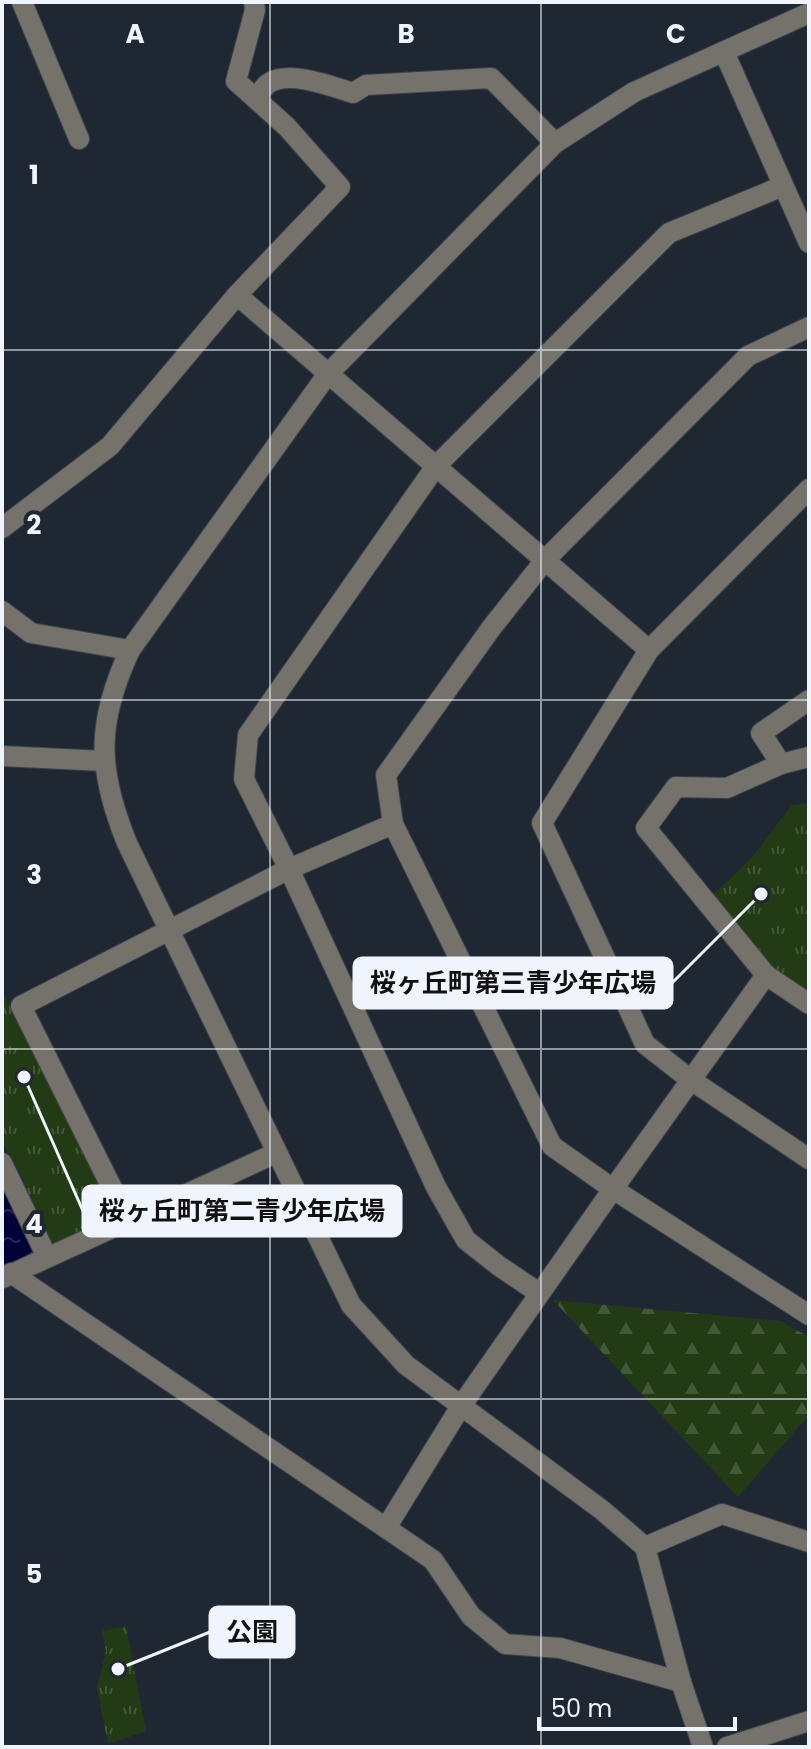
<svg xmlns="http://www.w3.org/2000/svg" width="811" height="1749" font-family="Poppins,'Noto Sans JP',sans-serif">
	<style>
		.forest { fill: url(#forest-firs) }
		.park { fill: url(#park-tufts) }
		.water { fill: url(#water-ripples); stroke: #484c72; stroke-width: 2 }
		.lines { fill: none; stroke-linecap: round; stroke-linejoin: round }
		.minor-casing { stroke: #3c444e; stroke-width: 22 }
		.minor { stroke: #74726b; stroke-width: 20 }
		.grid { fill: none; stroke: #f0f5fd; stroke-width: 2; stroke-opacity: 0.55 }
		.grid-label { font-size: 26px; text-anchor: middle; font-weight: bold; fill: #f0f5fd; stroke: #1f2732; stroke-width: 8; stroke-linejoin: round; paint-order: stroke }
		.leader { fill: none; stroke: #f0f5fd; stroke-width: 3 }
		.callout-dot { fill: #f0f5fd; stroke: #1f2732; stroke-width: 3 }
		.callout { fill: #f0f5fd; stroke: #f0f5fd; stroke-width: 3 }
		.callout-label { font-size: 26px; text-anchor: middle; font-weight: bold; fill: #111 }
	</style>
	<defs>
		<pattern id="forest-firs" width="22" height="20" patternUnits="userSpaceOnUse" patternTransform="scale(2)"><rect width="22" height="20" fill="#233b15"/><path d="M5 1l3.5 6h-7zM16 11l3.5 6h-7z" fill="#435838"/></pattern>
		<pattern id="park-tufts" width="24" height="20" patternUnits="userSpaceOnUse" patternTransform="scale(2)"><rect width="24" height="20" fill="#233b15"/><path d="M3 7l-1-3M5 7V3M7 7l1-3M15 17l-1-3M17 17v-4M19 17l1-3" fill="none" stroke="#435838"/></pattern>
		<pattern id="water-ripples" width="26" height="14" patternUnits="userSpaceOnUse" patternTransform="scale(2)"><rect width="26" height="14" fill="#000337"/><path d="M2 4q2-2 4 0t4 0M15 11q2-2 4 0t4 0" fill="none" stroke="#262855"/></pattern>
	</defs>
	<rect width="100%" height="100%" fill="#1f2732"/>
	<polygon class="forest" points="553,1300 781,1321 809,1337 809,1415 738,1497"/>
	<g class="park">
		<polygon points="809,803 809,994 768,967 708,899 751,859 792,805"/>
		<polygon points="2,991 120,1216 51,1247 20,1172 2,1142"/>
		<polygon points="126,1626 146,1731 108,1744 97,1688 106,1651 102,1631"/>
	</g>
	<polygon class="water" points="2,1184 38,1256 2,1266"/>
	<g class="lines">
		<g class="minor-casing">
			<g id="minor">
				<polyline points="22,2 79,139"/>
				<polyline points="724,52 809,243"/>
				<path d="M257 98C260 93 264 86 269 83 290 70 331 86 353 93L366 85 491 78 555 143"/>
				<polyline points="237,295 340,187 287,127 236,81 255,10 254,2"/>
				<polyline points="809,489 649,650 542,823 645,1044 691,1080 809,1159"/>
				<polyline points="2,528 110,446 237,295 649,650"/>
				<polyline points="2,611 31,633 130,650"/>
				<polyline points="2,756 104,761"/>
				<polyline points="781,764 761,733 809,700"/>
				<polyline points="766,975 646,828 676,787 727,788 781,764 809,757"/>
				<polyline points="809,1004 766,975 613,1189 809,1315"/>
				<polyline points="2,1163 47,1257"/>
				<polyline points="128,1220 21,1006 289,869 393,824"/>
				<polyline points="11,1273 433,1560 471,1616 505,1644 560,1648 681,1682"/>
				<polyline points="3,1278 276,1153"/>
				<polyline points="539,1293 499,1266 466,1240 436,1187 289,869 244,779 248,735 436,466 669,233 783,186"/>
				<polyline points="386,1528 461,1406 613,1189 552,1146 393,824 386,775 492,627 546,559 748,356 809,327"/>
				<polyline points="645,1547 722,1514 809,1542"/>
				<path d="M703 1747 681 1682 645 1547 602 1510 406 1365 351 1305 127 843C97 769 96 723 130 650L327 375 555 143 634 92 809 13"/>
				<polyline points="727,1747 809,1721"/>
			</g>
		</g>
		<use href="#minor" class="minor"/>
	</g>
	<path class="grid" d="M270 2V1747M541 2V1747M2 350H809M2 700H809M2 1049H809M2 1399H809"/>
	<g class="grid-label">
		<text x="135" y="43">A</text>
		<text x="406" y="43">B</text>
		<text x="676" y="43">C</text>
		<text x="34" y="184">1</text>
		<text x="34" y="534">2</text>
		<text x="34" y="884">3</text>
		<text x="34" y="1233">4</text>
		<text x="34" y="1583">5</text>
	</g>
	<path class="leader" d="M761 894L672 983M24 1077L83 1211M118 1669L210 1632"/>
	<g class="callout-dot">
		<circle cx="761" cy="894" r="8"/>
		<circle cx="24" cy="1077" r="8"/>
		<circle cx="118" cy="1669" r="8"/>
	</g>
	<g class="callout">
		<rect x="354" y="958" width="318" height="50" rx="8"/>
		<rect x="83" y="1186" width="318" height="50" rx="8"/>
		<rect x="210" y="1607" width="84" height="50" rx="8"/>
	</g>
	<g class="callout-label">
		<text x="513" y="992">桜ヶ丘町第三青少年広場</text>
		<text x="242" y="1220">桜ヶ丘町第二青少年広場</text>
		<text x="252" y="1641">公園</text>
	</g>
	<rect width="811" height="1749" fill="none" stroke="#f0f5fd" stroke-width="8"/>
	<path d="M539 1717v12h196v-12" fill="none" stroke="#f0f5fd" stroke-width="4"/>
	<text x="551" y="1717" font-size="24" fill="#f0f5fd" stroke="#1f2732" stroke-width="6" paint-order="stroke">50 m</text>
</svg>
